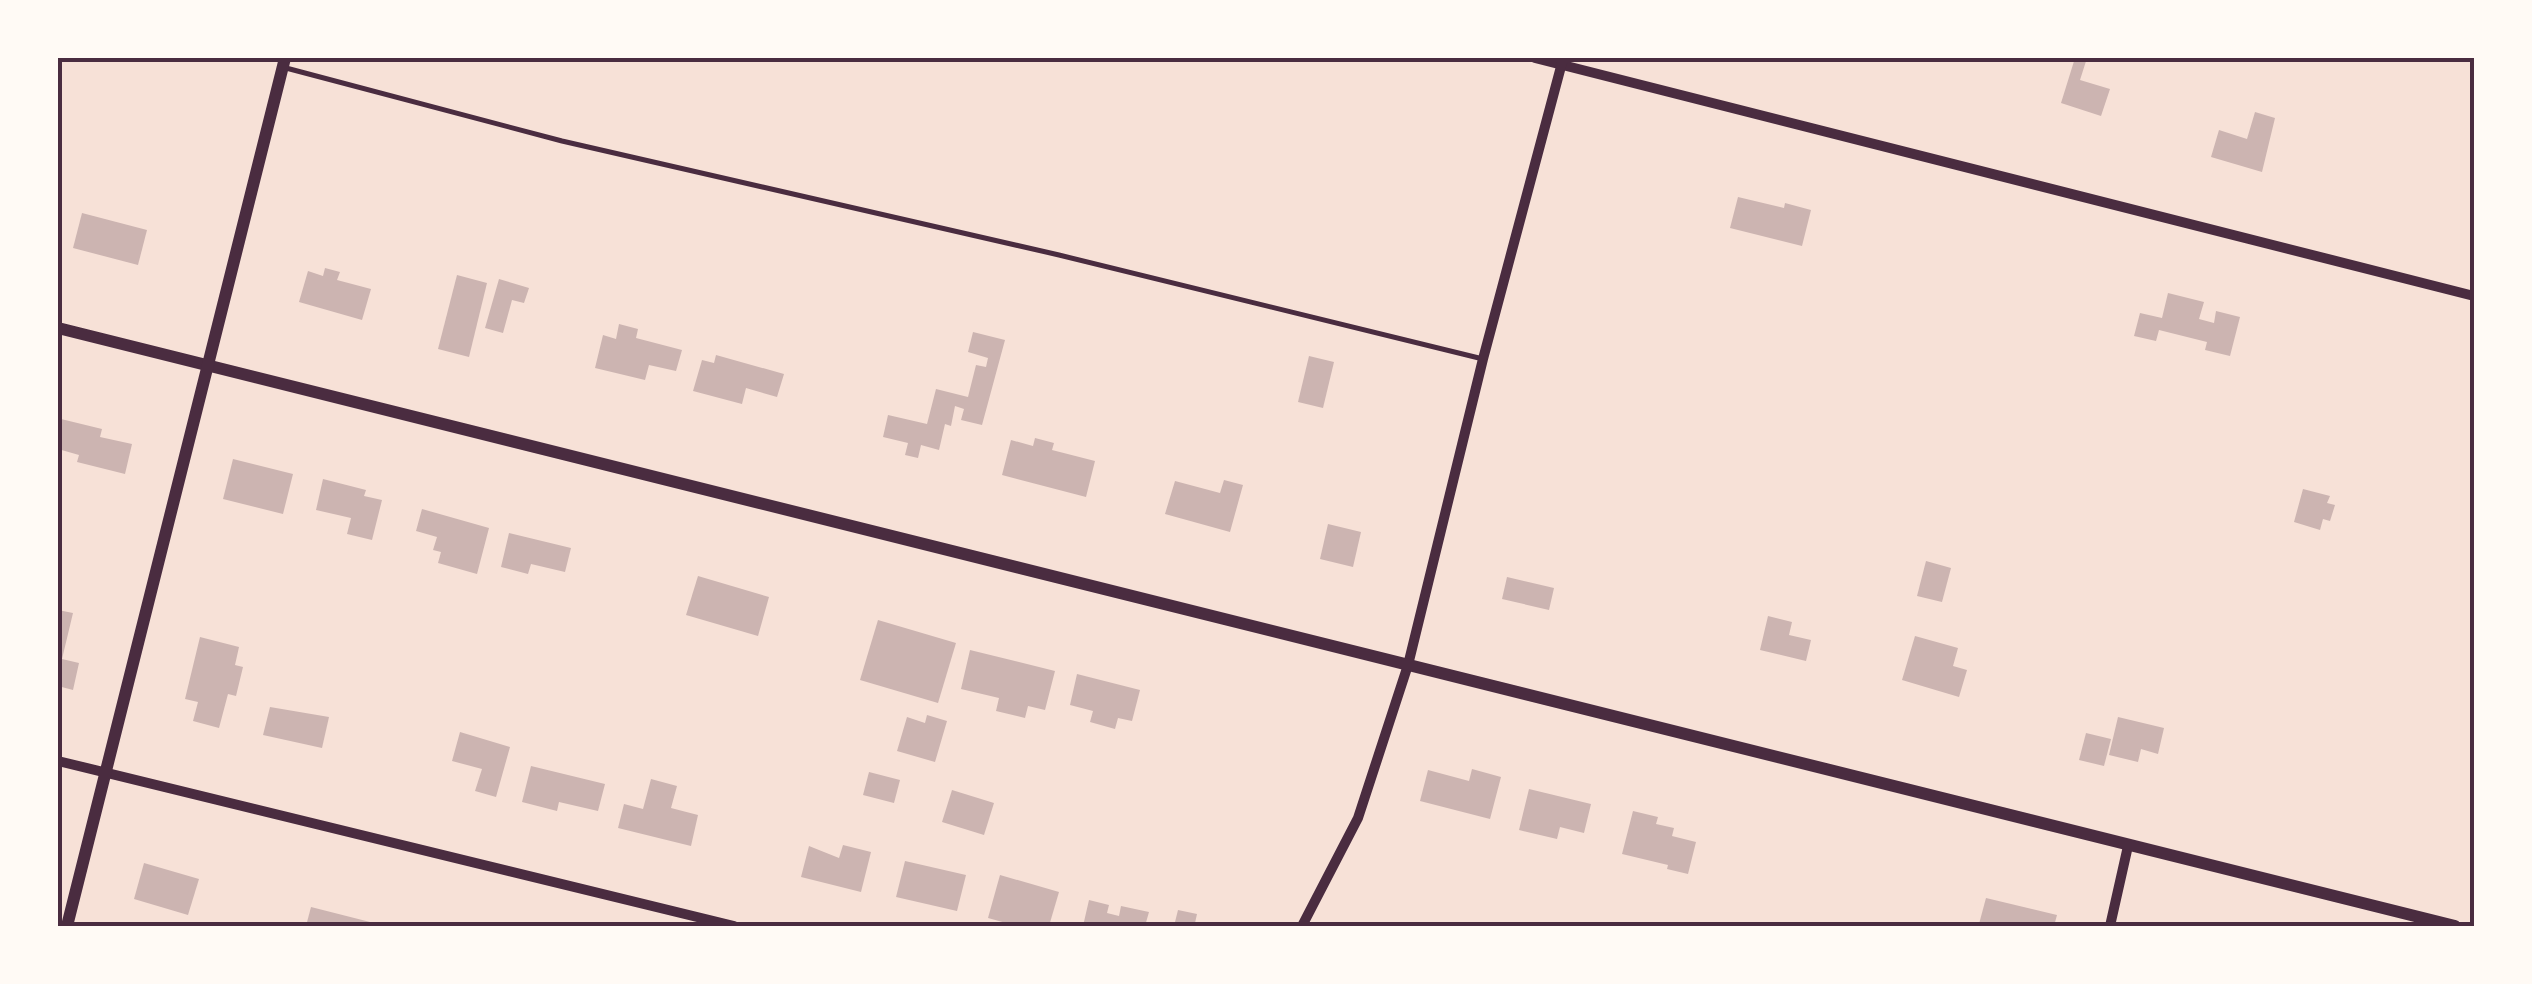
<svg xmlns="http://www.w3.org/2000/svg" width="2532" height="984" font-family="'Libre Baskerville',serif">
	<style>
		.building { fill: #ccb4b1 }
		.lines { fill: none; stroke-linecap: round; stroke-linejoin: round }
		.service { stroke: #4a2c40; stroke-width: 5 }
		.minor { stroke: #4a2c40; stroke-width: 10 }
		.tertiary { stroke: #4a2c40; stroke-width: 12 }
		.neatline { fill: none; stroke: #4a2c40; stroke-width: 4 }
	</style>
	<rect width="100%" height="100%" fill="#f7e1d7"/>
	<g class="building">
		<polygon points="2075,58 2087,58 2080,80 2110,89 2101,116 2061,103"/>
		<polygon points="2255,112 2275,118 2262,172 2211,157 2219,130 2247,139"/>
		<polygon points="1738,197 1784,208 1785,203 1811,210 1802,246 1730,228"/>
		<polygon points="82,213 147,230 138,265 73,248"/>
		<polygon points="325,268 340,272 337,280 371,289 362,320 299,302 308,271 323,276"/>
		<polygon points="457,275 487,283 469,357 438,349"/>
		<polygon points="499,279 529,288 524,303 512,300 503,333 485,328"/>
		<polygon points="2168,293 2204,302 2199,319 2214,323 2216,311 2240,317 2230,356 2205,350 2207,342 2159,330 2156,341 2134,336 2140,313 2162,318"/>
		<polygon points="619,324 638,329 636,338 682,350 676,371 649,365 645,380 595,368 603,335 616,339"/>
		<polygon points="973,332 1005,340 982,425 961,420 964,409 955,406 951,426 945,424 939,450 921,445 918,458 905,455 908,443 883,437 888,415 927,424 936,389 968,397 976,365 986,367 988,358 968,352"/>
		<polygon points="716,355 784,374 777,397 746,388 742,404 693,391 702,360 714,363"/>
		<polygon points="1309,356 1334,362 1323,408 1298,402"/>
		<polygon points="61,419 102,429 100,437 132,444 125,474 77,462 79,455 58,449"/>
		<polygon points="1035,438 1054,443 1052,450 1095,461 1086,497 1002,475 1011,440 1033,446"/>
		<polygon points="233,459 293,474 283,514 223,499"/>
		<polygon points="323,479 366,490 364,496 382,500 372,540 347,534 351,518 316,510"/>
		<polygon points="1224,480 1243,485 1230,532 1165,514 1175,481 1220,493"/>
		<polygon points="2303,489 2330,496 2327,503 2335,505 2330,521 2323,519 2320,530 2294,522"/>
		<polygon points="422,509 489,528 477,574 438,563 441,552 433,550 437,537 416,531"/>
		<polygon points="1328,524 1361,532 1353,567 1320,559"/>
		<polygon points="509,533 571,548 565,572 531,564 528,574 501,567"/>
		<polygon points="1926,561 1951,568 1942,602 1917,596"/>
		<polygon points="698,576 769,597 758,636 686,615"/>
		<polygon points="1507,577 1554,588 1549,610 1502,599"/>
		<polygon points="58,610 73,613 62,659 79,663 73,690 58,686"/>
		<polygon points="1768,616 1792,622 1789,635 1811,640 1806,661 1760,650"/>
		<polygon points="878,620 956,643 938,703 860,680"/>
		<polygon points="1915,636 1958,648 1953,666 1967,670 1959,697 1902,680"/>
		<polygon points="200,637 239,647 235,665 243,667 236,696 228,694 219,728 193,721 198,702 185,699"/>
		<polygon points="970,650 1055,671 1045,710 1028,706 1025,718 996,711 999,698 961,689"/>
		<polygon points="1077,674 1140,690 1132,721 1118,718 1115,729 1090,722 1093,711 1070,705"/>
		<polygon points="270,707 329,717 322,748 263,735"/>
		<polygon points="927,715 947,721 935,762 897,751 907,717 925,723"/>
		<polygon points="2118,717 2164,728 2158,754 2141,749 2138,762 2109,755"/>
		<polygon points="460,732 510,747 496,797 475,791 482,769 452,761"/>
		<polygon points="2086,733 2111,739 2104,766 2079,760"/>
		<polygon points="531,766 605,784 598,811 559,802 557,811 522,802"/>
		<polygon points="1472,769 1501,777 1490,819 1420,801 1428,770 1469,781"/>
		<polygon points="869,772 900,780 894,803 863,795"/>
		<polygon points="651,779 677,786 671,808 698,815 691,846 618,828 624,804 643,809"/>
		<polygon points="1529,789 1591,804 1584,833 1560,827 1557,839 1519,830"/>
		<polygon points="952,790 994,803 984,835 942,822"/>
		<polygon points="1633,811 1658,817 1656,824 1674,828 1672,836 1696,842 1688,874 1667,869 1668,865 1622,854"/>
		<polygon points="843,845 871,852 861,892 801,877 809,846 839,858"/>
		<polygon points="905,861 966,875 957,911 896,897"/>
		<polygon points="144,863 199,879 188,915 134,899"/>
		<polygon points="1000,875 1059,892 1049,926 1017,926 988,918"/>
		<polygon points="1986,898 2057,915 2054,926 1979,924"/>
		<polygon points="1089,900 1109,905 1107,913 1119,916 1121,906 1149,912 1145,926 1083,926"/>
		<polygon points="311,907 374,923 373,926 306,926"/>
		<polygon points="1178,910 1197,914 1195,923 1204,926 1174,926"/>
	</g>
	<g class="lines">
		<polyline class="service" points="286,68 562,141 1059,255 1483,359"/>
		<g class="minor">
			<polyline points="1535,58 2474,296"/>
			<polyline points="58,761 734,926"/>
			<polyline points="1302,926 1358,818 1408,665 1483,359 1563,59"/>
			<polyline points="2110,926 2128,846"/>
		</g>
		<g class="tertiary">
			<polyline points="58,328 2455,926"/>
			<polyline points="67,926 285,58"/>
		</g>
	</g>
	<rect width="2532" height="984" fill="none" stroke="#fffaf5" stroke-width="120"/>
	<rect x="60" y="60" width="2412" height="864" class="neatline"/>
</svg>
